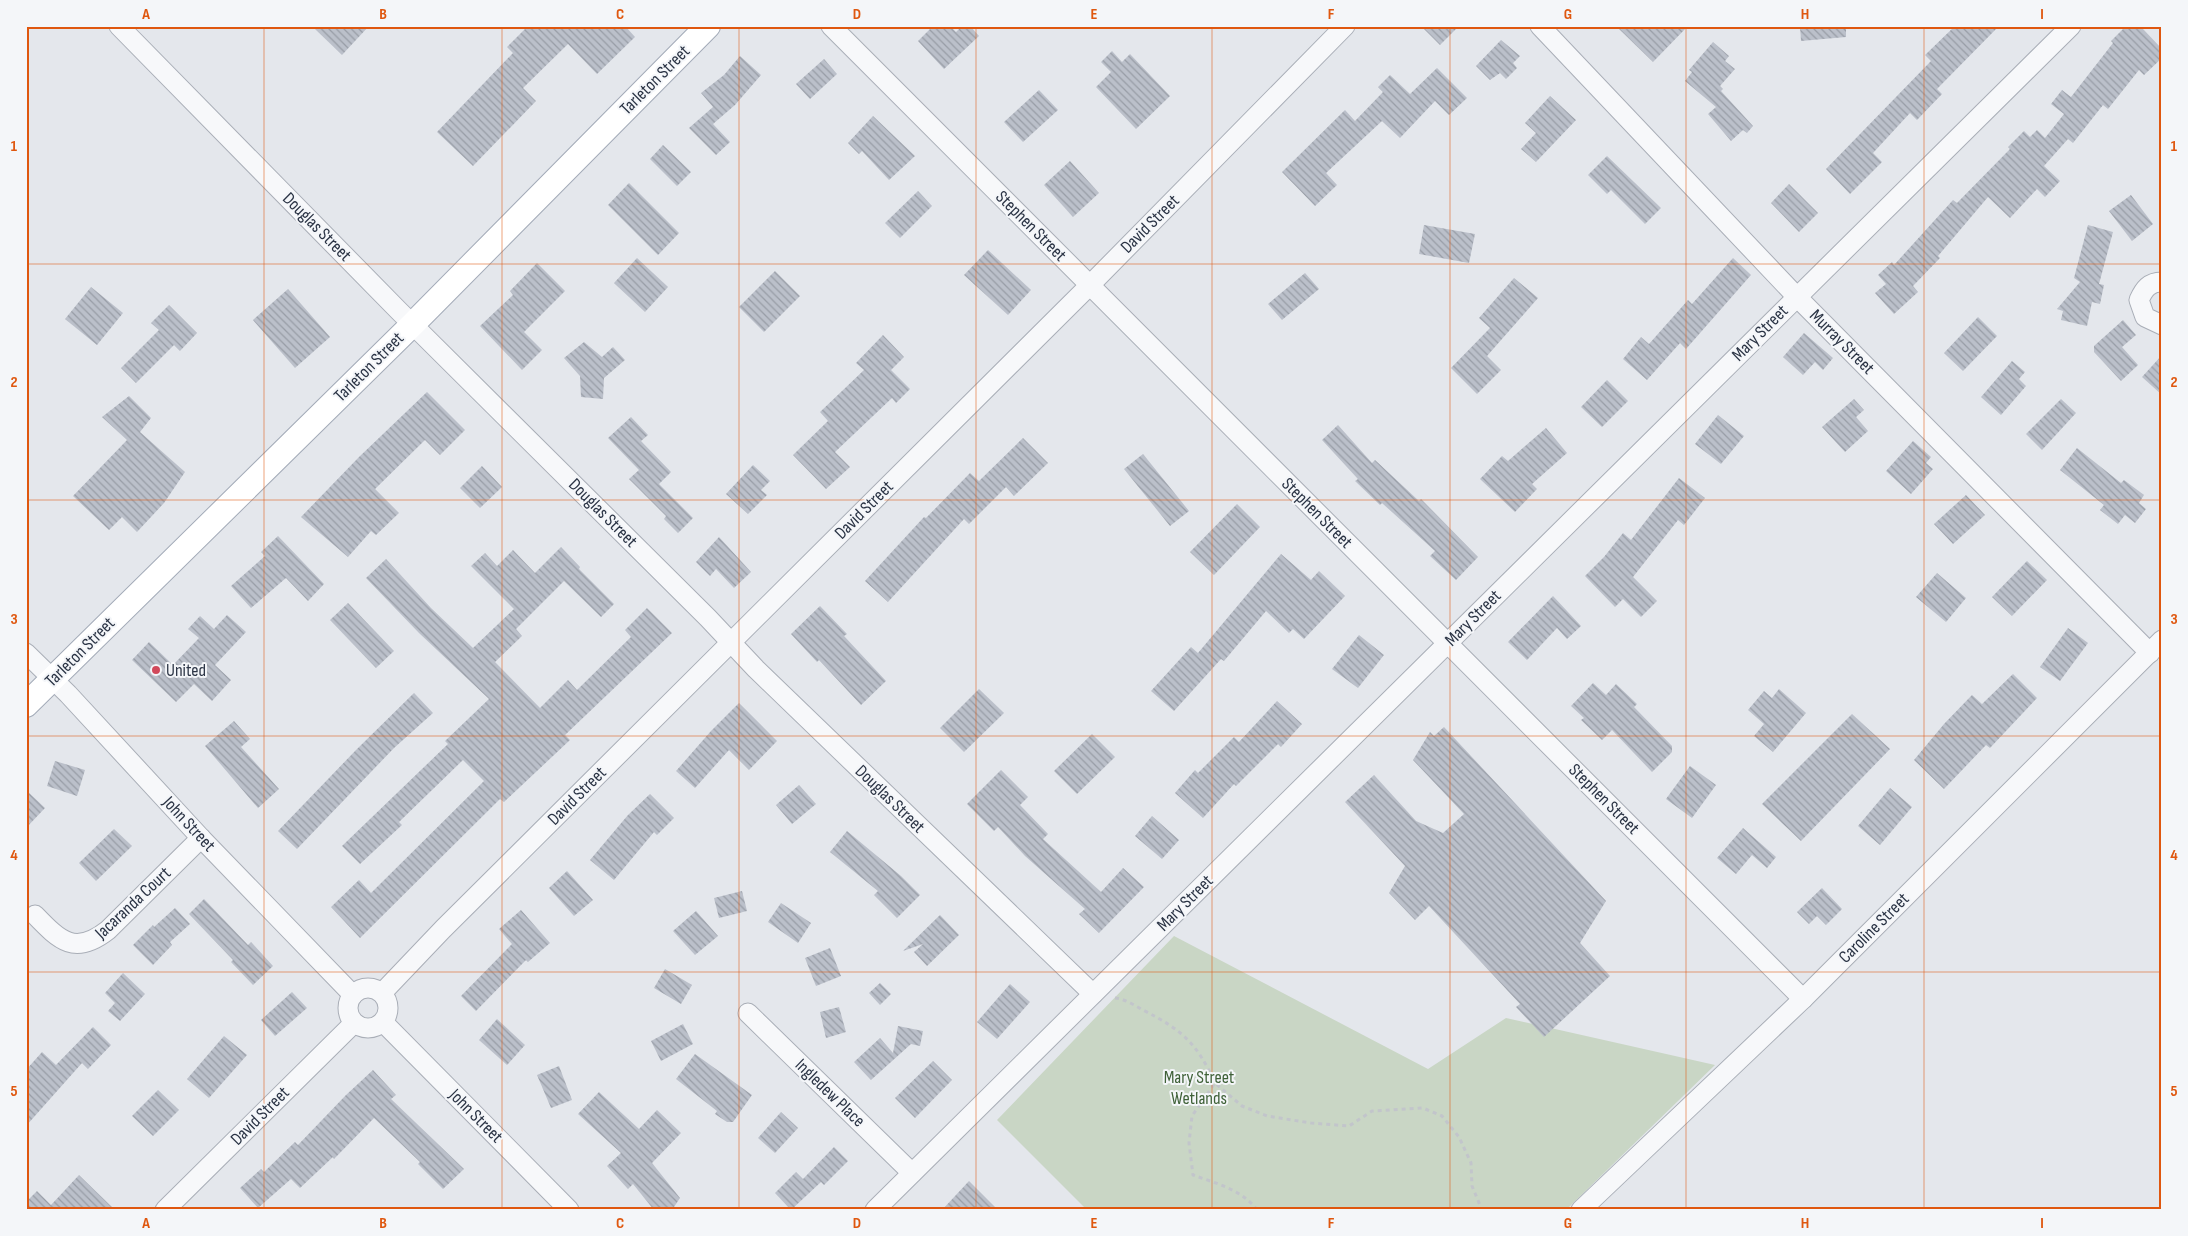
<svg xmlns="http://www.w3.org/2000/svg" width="2188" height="1236" font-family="'Sofia Sans Condensed',sans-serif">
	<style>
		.park { fill: #c9d6c5 }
		.building { fill: url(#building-back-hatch) }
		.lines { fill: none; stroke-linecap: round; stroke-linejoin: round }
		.minor-casing { stroke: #a9aeb7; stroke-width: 21 }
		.major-casing { stroke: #a3abb8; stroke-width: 26 }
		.path { stroke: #c2c5cb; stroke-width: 3; stroke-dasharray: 4 4; stroke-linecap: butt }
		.minor { stroke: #f7f8fa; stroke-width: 19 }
		.major { stroke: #fff; stroke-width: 24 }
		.grid { fill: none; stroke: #df570f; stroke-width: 1; stroke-opacity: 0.55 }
		.poi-dot { fill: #d1495b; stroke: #f4f6f9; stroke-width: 2 }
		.labels { text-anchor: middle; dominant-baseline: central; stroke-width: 4; stroke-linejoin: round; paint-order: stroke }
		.street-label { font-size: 18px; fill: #2b3445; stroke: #f4f6f9 }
		.poi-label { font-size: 18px; fill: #2b3445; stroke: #f4f6f9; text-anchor: start }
		.park-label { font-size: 18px; fill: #3f6138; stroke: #f4f6f9 }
		.neatline { fill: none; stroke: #df570f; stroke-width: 2 }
		.grid-label { font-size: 16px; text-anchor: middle; font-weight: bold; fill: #df570f }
	</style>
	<defs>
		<pattern id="building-back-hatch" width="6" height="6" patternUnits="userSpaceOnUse" patternTransform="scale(1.25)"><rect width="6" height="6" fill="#bbc0ca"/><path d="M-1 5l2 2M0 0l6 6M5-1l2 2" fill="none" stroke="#989da6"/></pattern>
	</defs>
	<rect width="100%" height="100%" fill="#e4e7ec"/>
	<polygon class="park" points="1174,936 1428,1069 1506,1018 1715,1065 1566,1210 1087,1210 997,1120"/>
	<g class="building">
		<polygon points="312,26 369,26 342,55"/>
		<polygon points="528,26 625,26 635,37 597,74 568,44 523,88 536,101 473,166 437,132 513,53 507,47"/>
		<polygon points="933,26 950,26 956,32 962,26 970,26 979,36 944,69 918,41"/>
		<polygon points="1421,26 1459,26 1440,45"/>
		<polygon points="1616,26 1688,26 1653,62"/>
		<polygon points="1800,26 1846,26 1846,37 1801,41"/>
		<polygon points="1955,26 1999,26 1937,89 1942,94 1917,120 1910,113 1873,153 1882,162 1850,194 1826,169 1931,61 1925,55"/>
		<polygon points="2126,26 2140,26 2162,49 2162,58 2144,75 2139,70 2108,109 2103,105 2073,143 2068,139 2044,166 2060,181 2045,197 2037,189 2010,218 1988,197 1938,256 1940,258 1913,286 1918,292 1894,314 1875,293 1886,284 1878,275 1892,262 1894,265 1953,200 1957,203 2010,149 2008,147 2024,131 2030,137 2037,130 2045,138 2064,114 2051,104 2062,90 2071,97 2113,43 2111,41"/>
		<polygon points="1501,40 1520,56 1513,63 1517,68 1506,79 1500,73 1490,80 1476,66"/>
		<polygon points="1713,42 1729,56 1725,61 1735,69 1720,86 1723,89 1721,91 1753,126 1747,133 1743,130 1731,141 1708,114 1716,107 1685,81 1692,72 1689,70"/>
		<polygon points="1112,51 1122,62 1130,54 1170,96 1136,129 1096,87 1111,72 1101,62"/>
		<polygon points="740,56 761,75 735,105 713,124 730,142 716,155 689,128 713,107 701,93 724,75"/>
		<polygon points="824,59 837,74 810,99 796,84"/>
		<polygon points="1437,68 1467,98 1449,115 1435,101 1400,138 1382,121 1326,173 1337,185 1315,206 1282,172 1345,110 1355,121 1383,92 1378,87 1390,75 1410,94"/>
		<polygon points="1039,90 1058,110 1023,142 1004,122"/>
		<polygon points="1550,96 1576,120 1536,162 1521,149 1536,133 1525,123"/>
		<polygon points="873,116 915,156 889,180 862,151 859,154 848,143"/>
		<polygon points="663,145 691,172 677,186 650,159"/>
		<polygon points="1607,156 1661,208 1645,224 1611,190 1607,194 1588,175"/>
		<polygon points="1070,161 1099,193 1073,217 1044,185"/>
		<polygon points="629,183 679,233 658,255 608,205"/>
		<polygon points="1789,184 1818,213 1799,232 1771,203"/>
		<polygon points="918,191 932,206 900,238 885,223"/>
		<polygon points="2131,195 2153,224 2132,241 2109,211"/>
		<polygon points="1424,225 1475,234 1469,263 1419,254"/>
		<polygon points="2088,225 2113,232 2099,284 2104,285 2100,304 2092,302 2087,326 2061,320 2063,311 2057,309 2080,282 2074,278"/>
		<polygon points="988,250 1031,290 1008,315 964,275"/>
		<polygon points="637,258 668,287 645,312 614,283"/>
		<polygon points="1733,258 1751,275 1686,349 1680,343 1647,380 1623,359 1641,337 1649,344 1688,300 1692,304"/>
		<polygon points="537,263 565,291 524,332 542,350 522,370 480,326 513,295 510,291"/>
		<polygon points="775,271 800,296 764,332 739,307"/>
		<polygon points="1305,273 1319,289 1282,320 1268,304"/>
		<polygon points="1514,278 1538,298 1487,356 1501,370 1477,394 1451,368 1490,328 1479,318"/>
		<polygon points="91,287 123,313 97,345 65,319"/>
		<polygon points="288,289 330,337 295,368 253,320"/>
		<polygon points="169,305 197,333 180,351 174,345 136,383 121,368 159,330 151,323"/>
		<polygon points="1978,317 1997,336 1963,371 1944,353"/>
		<polygon points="2123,320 2136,335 2122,347 2138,365 2121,381 2094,352 2094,346"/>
		<polygon points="1804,333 1833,358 1823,370 1815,362 1803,375 1783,357"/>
		<polygon points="883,335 904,357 891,370 910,389 896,403 892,398 835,452 850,467 826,489 793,455 828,421 820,412 864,370 856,363"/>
		<polygon points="584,342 602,357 613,347 625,360 604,378 603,399 581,397 580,376 564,358"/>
		<polygon points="2162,355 2162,395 2142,377"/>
		<polygon points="2012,361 2025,372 2019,379 2026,386 2001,415 1981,397"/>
		<polygon points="1607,380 1628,401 1602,427 1581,407"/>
		<polygon points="427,392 465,430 440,455 425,440 375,489 399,513 376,535 371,531 348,557 301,517 359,457"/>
		<polygon points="129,396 151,418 140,432 185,472 164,503 137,532 122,517 109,530 73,496 127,440 102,417"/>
		<polygon points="1854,399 1864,410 1856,417 1868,431 1845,452 1822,427"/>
		<polygon points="2061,399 2076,413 2042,450 2026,434"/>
		<polygon points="1718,415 1744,436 1721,464 1695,444"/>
		<polygon points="631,417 648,435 641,441 671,472 659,484 693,518 678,533 664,519 666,516 629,479 639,470 608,438"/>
		<polygon points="1338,425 1372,463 1375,460 1419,501 1421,499 1478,557 1456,580 1430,556 1435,551 1382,503 1380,505 1355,481 1358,479 1322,440"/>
		<polygon points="1546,428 1567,453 1532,484 1537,489 1515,512 1480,479 1502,456 1508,461"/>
		<polygon points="1023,438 1048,463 1014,496 1006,487 969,524 964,519 888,602 865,581 924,517 926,518 970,473 979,481"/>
		<polygon points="1913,441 1931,457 1926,463 1933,469 1911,494 1886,471"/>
		<polygon points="2077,448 2121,483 2124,480 2144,495 2139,503 2146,509 2135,523 2125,515 2118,524 2100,510 2104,505 2060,470"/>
		<polygon points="1143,454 1189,511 1170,526 1124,469"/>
		<polygon points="753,465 770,481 761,490 767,495 748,514 726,494"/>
		<polygon points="482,466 502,487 480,508 460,488"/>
		<polygon points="1679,478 1705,498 1684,525 1678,520 1633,577 1657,601 1641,617 1623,599 1615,607 1585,576 1604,557 1623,533 1631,540"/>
		<polygon points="1966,495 1985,515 1953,544 1934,524"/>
		<polygon points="1237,504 1260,527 1214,575 1190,552"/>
		<polygon points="278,536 324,584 308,601 286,578 251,608 231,586 265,556 261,552"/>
		<polygon points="719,537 751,572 734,588 716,569 710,576 696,562"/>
		<polygon points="561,547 580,567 579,569 614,604 601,617 564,581 516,629 522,636 495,662 540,708 568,680 577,690 631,637 625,630 647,608 672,633 565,735 570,740 504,802 500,799 360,938 331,907 359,880 371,893 484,781 463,760 399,822 402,825 360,864 342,846 448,744 445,741 489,699 419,633 366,578 386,559 431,608 473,648 514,609 471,566 485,553 497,566 513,550 535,573"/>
		<polygon points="1281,554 1311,580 1319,571 1345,596 1304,639 1293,629 1289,633 1266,611 1224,661 1221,659 1174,711 1151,691 1191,647 1198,653"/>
		<polygon points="2027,561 2047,580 2012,616 1992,597"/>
		<polygon points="1937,573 1966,598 1946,622 1916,597"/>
		<polygon points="1553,596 1581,626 1567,639 1557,628 1527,660 1508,642"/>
		<polygon points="348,603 394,651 376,668 330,620"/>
		<polygon points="820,606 847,634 844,636 886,681 861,705 819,660 817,662 791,634"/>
		<polygon points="227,615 246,632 215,665 231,680 212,701 194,684 176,702 132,660 149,642 173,665 199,638 188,629 200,616 214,629"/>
		<polygon points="2068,628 2088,643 2060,681 2040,667"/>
		<polygon points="1359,635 1384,655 1358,688 1332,669"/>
		<polygon points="2013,674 2037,698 1990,748 1986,745 1944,789 1914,760 1944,724 1972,695 1982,704"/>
		<polygon points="1593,683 1606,695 1616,684 1637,704 1634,707 1672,746 1672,752 1652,772 1612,730 1602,740 1581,720 1584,718 1571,706"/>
		<polygon points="979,689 1004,713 964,752 940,728"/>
		<polygon points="1779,689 1806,713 1773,752 1754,736 1764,724 1748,710 1764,691 1772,698"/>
		<polygon points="414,693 433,713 394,748 297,849 278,831 356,750"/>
		<polygon points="1277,701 1302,724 1281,747 1278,744 1236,786 1234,784 1203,818 1175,793 1195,770 1198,773 1234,737 1239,742"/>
		<polygon points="739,703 777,741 749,770 729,750 695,788 676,771 711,731"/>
		<polygon points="1852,714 1890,749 1801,841 1762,804"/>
		<polygon points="234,721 250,739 241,747 279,789 258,808 205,746"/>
		<polygon points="1444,727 1606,901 1580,943 1610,976 1544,1037 1516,1007 1520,1004 1429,906 1415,920 1389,893 1405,866 1345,802 1374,775 1416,821 1443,833 1464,814 1413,760 1430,732 1434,736"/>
		<polygon points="1092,734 1115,757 1077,794 1054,771"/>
		<polygon points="55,761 85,770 77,796 47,786"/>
		<polygon points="1690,766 1716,785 1692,818 1666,799"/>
		<polygon points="1001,770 1028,797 1020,805 1048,834 1043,839 1101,892 1123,868 1144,887 1099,933 1079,914 1085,909 1025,856 998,827 994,831 967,804"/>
		<polygon points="799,785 816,804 792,824 776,805"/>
		<polygon points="1890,788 1912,807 1880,845 1858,826"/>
		<polygon points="26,790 45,808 26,828"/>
		<polygon points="650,794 674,818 657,835 654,832 614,880 590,860 628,815"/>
		<polygon points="1152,816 1179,840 1162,859 1135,836"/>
		<polygon points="1743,828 1776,857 1767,868 1752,855 1736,874 1717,858"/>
		<polygon points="114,829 132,846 96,881 79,863"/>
		<polygon points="847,831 901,876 920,895 897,918 874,895 878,891 830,852"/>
		<polygon points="567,871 593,900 574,916 549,888"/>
		<polygon points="1822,888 1842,909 1826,925 1817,916 1809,924 1797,912"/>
		<polygon points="742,891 747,911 719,918 714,898"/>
		<polygon points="204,899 248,945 251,942 273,966 253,985 231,962 233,960 189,914"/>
		<polygon points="781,903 811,923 798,943 768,922"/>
		<polygon points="175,908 190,924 170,942 172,945 153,965 133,945 153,925 154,927"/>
		<polygon points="521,910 550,943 528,962 526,960 476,1011 461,996 512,944 499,929"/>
		<polygon points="696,911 718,936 695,955 673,931"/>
		<polygon points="940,915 959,935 927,966 914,952 923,944 903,951"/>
		<polygon points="830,948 841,976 816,986 805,958"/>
		<polygon points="665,969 692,985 681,1004 654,988"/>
		<polygon points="123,973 145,994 120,1021 108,1011 115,1003 105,993"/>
		<polygon points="880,983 891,994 880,1005 869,993"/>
		<polygon points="1010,984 1030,1002 997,1039 977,1022"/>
		<polygon points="292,992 307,1008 275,1036 261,1020"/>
		<polygon points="839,1007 846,1032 826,1038 820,1012"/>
		<polygon points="497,1019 525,1045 507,1065 479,1040"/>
		<polygon points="683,1024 693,1044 661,1061 651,1041"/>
		<polygon points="898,1026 923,1031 920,1046 911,1044 871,1080 854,1062 880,1038 893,1053"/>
		<polygon points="93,1027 111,1045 88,1069 82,1063 26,1126 26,1070 42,1052 56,1065"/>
		<polygon points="224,1036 247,1055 209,1098 187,1079"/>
		<polygon points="695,1054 752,1095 733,1122 727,1122 715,1114 717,1111 676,1079"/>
		<polygon points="933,1061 952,1080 915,1118 895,1098"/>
		<polygon points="559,1066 572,1100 551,1108 537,1075"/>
		<polygon points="373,1070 396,1095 391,1099 464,1169 443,1189 418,1164 420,1162 374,1118 334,1159 333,1157 300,1188 291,1179 258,1208 240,1188 261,1169 264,1172 295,1142 298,1145 346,1095"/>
		<polygon points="158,1090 179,1110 153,1136 132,1116"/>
		<polygon points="599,1092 639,1129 657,1110 681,1133 652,1163 680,1198 672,1210 654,1210 633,1184 628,1189 607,1166 621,1153 578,1114"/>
		<polygon points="781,1112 798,1128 775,1153 758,1138"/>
		<polygon points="834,1147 848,1161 824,1185 821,1182 791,1210 775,1193 796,1172 803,1179"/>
		<polygon points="79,1175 115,1210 26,1210 26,1202 37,1191 51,1205"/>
		<polygon points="969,1181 998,1210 942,1210"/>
	</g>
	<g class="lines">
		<g class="minor-casing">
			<g id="minor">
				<polyline points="119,26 399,311 708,618 756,669 1093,994"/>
				<polyline points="831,26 1803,999"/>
				<polyline points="1540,26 1797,297 2150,653"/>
				<path d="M2162 282C2149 282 2144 289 2139 300L2145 317 2162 325"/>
				<polyline points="26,653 68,694 201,838 353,995"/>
				<path d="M35 915C60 941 75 956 108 930L201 838"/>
				<circle cx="368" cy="1008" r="20"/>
				<polyline points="382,993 443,929 1090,285 1345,26"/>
				<polyline points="748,1013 912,1173"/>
				<polyline points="383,1022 569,1210"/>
				<polyline points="165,1210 354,1023"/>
				<polyline points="875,1210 2071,26"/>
				<polyline points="1581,1210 1803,999 2162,640"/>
			</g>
		</g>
		<g class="major-casing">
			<polyline id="major" points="26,705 413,324 708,26"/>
		</g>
		<g class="path">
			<path d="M1115 998C1125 999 1134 1005 1143 1010 1182 1030 1197 1043 1215 1083"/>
			<path d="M1257 1210C1243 1190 1215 1183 1193 1175L1189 1143 1192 1116 1215 1083 1242 1106 1267 1116 1311 1123 1349 1126 1372 1111 1423 1108 1442 1116 1459 1137 1471 1163 1472 1186 1482 1210"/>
		</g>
		<use href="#minor" class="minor"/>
		<use href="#major" class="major"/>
	</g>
	<path class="grid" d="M264 26V1210M502 26V1210M739 26V1210M976 26V1210M1212 26V1210M1450 26V1210M1686 26V1210M1924 26V1210M26 264H2162M26 500H2162M26 736H2162M26 972H2162"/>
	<circle class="poi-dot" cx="156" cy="670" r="5"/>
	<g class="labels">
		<g class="street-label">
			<text transform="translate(655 80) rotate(-45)">Tarleton Street</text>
			<text transform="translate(1150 224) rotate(-45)">David Street</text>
			<text transform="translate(1031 226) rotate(45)">Stephen Street</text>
			<text transform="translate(317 227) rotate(45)">Douglas Street</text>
			<text transform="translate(1760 333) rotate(-45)">Mary Street</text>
			<text transform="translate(1842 342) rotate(45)">Murray Street</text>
			<text transform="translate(369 367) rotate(-45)">Tarleton Street</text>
			<text transform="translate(864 510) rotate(-45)">David Street</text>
			<text transform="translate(603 513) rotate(45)">Douglas Street</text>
			<text transform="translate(1317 513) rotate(45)">Stephen Street</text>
			<text transform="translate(1473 618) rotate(-45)">Mary Street</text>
			<text transform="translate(80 652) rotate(-45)">Tarleton Street</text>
			<text transform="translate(577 796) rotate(-45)">David Street</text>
			<text transform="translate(890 799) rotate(44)">Douglas Street</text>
			<text transform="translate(1604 799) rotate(45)">Stephen Street</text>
			<text transform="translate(189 824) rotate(47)">John Street</text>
			<text transform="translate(133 903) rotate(-43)">Jacaranda Court</text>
			<text transform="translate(1185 903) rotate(-45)">Mary Street</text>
			<text transform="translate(1874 928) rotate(-45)">Caroline Street</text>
			<text transform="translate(830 1093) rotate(44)">Ingledew Place</text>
			<text transform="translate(260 1116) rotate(-45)">David Street</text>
			<text transform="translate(476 1116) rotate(45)">John Street</text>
		</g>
		<g class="poi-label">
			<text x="166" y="670">United</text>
		</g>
		<g class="park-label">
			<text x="1199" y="1077">Mary Street<tspan x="1199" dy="21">Wetlands</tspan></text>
		</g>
	</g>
	<rect width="2188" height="1236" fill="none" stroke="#f4f6f9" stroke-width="55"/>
	<rect x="28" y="28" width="2132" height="1180" class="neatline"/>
	<g class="grid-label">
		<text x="146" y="19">A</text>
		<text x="383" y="19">B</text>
		<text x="620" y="19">C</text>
		<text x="857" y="19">D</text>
		<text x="1094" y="19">E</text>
		<text x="1331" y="19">F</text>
		<text x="1568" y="19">G</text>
		<text x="1805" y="19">H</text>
		<text x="2042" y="19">I</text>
		<text x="14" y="151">1</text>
		<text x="2174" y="151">1</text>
		<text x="14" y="387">2</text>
		<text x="2174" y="387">2</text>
		<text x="14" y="624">3</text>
		<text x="2174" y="624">3</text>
		<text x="14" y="860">4</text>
		<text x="2174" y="860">4</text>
		<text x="14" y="1096">5</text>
		<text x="2174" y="1096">5</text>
		<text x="146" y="1228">A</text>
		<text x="383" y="1228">B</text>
		<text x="620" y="1228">C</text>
		<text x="857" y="1228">D</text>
		<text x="1094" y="1228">E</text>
		<text x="1331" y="1228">F</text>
		<text x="1568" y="1228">G</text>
		<text x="1805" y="1228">H</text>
		<text x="2042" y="1228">I</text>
	</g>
</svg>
